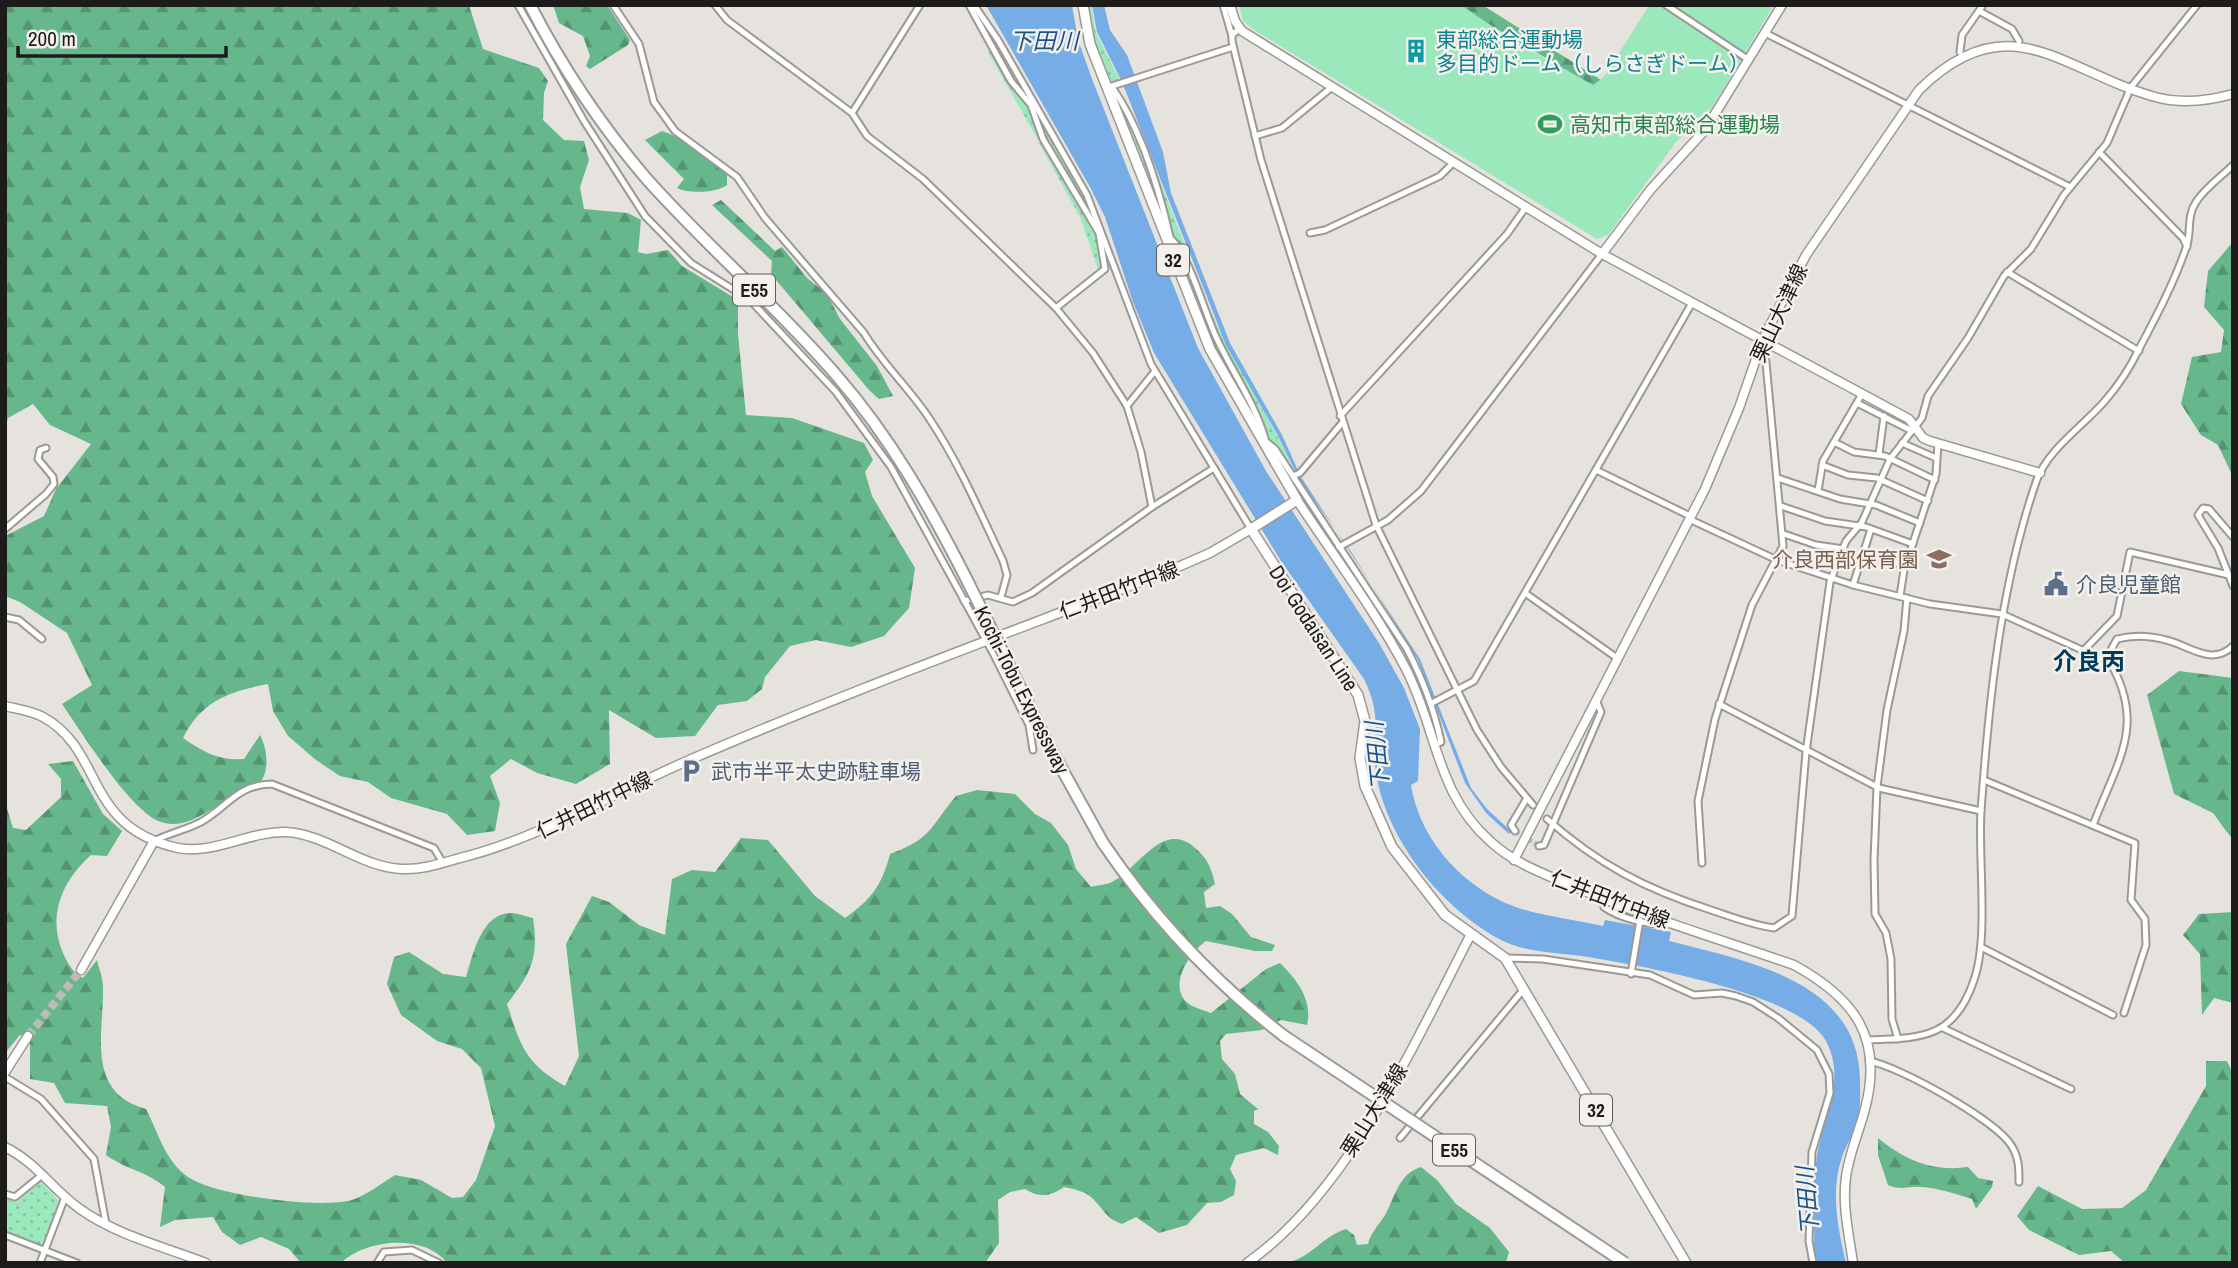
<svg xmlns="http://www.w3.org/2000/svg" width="2238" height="1268" font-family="'Archivo Narrow','Noto Sans JP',sans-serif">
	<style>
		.grass { fill: url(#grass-dots) }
		.forest { fill: url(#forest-firs) }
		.garden { fill: #9ae8bc }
		.water { fill: #76ade6 }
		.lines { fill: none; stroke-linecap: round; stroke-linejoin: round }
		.street-tunnel { stroke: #bebbb7; stroke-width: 5; stroke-dasharray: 5 2.5; stroke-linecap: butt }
		.secondary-tunnel { stroke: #bebbb7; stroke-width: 8; stroke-dasharray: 8 4; stroke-linecap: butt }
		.street-casing { stroke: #9c9994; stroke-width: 9 }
		.secondary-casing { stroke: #9c9994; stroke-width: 11 }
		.primary-casing { stroke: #9c9994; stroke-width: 12 }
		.highway-casing { stroke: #9c9994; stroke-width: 14 }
		.street { stroke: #fff; stroke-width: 5 }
		.secondary { stroke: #fff; stroke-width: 8 }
		.primary { stroke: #fff; stroke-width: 9 }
		.highway { stroke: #fff; stroke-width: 10 }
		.highway-bridge-casing { stroke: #9c9994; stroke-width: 14; stroke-linecap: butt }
		.highway-bridge { stroke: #fff; stroke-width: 10 }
		.labels { text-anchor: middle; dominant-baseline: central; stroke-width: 5; stroke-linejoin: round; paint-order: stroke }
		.shield { fill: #f4f0ec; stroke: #5e5c5a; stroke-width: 2 }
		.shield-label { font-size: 19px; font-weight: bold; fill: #1d1c1b }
		.culture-label { font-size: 21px; fill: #0d838f; stroke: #f4f0ec; text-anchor: start }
		.leisure-label { font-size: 21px; fill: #27864d; stroke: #f4f0ec; text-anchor: start }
		.street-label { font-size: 21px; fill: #1d1c1b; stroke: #f4f0ec }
		.education-label { font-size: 21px; fill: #785e54; stroke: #f4f0ec; text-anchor: end }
		.service-label { font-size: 21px; fill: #4e5e75; stroke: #f4f0ec; text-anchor: start }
		.water-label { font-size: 23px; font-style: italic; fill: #1b5489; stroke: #f4f0ec }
		.quarter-label { font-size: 24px; font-weight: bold; fill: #003a5b; stroke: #f4f0ec }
	</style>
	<defs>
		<pattern id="grass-dots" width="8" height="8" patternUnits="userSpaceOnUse" patternTransform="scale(1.75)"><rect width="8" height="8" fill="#9ae8bc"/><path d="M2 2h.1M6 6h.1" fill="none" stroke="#84c6a1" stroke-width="1.8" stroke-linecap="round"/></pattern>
		<pattern id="forest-firs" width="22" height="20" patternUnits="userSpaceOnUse" patternTransform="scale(1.75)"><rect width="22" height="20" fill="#67b78c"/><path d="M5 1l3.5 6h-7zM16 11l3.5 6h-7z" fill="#549472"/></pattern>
	</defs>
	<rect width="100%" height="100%" fill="#e6e3de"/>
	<g class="grass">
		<polygon points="1087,5 1091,5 1096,33 1121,82 1110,84 1093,38"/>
		<path d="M987 50C1012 64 1031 111 1040 137L1038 140Z"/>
		<polygon points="1113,90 1120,101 1163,209 1168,235"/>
		<polygon points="1034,107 1074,175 1100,230 1043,132"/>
		<polygon points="1043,142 1099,236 1103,268 1099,272 1080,217 1039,143"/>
		<polygon points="1157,173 1205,297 1201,298 1172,236 1166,209 1153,174"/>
		<path d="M1174 248C1190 272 1198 300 1210 327 1227 363 1249 396 1263 434L1207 335Z"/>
		<path d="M1205 299C1232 359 1268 413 1295 473L1265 434 1202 301Z"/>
		<path d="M1274 451 1408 656 1432 707 1436 730C1403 638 1340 558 1286 476Z"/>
		<polygon points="40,1181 59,1201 42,1247 5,1232 5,1199 17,1202"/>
	</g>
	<g class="forest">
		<path d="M5 5H469L483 49 539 68 548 81 544 93 543 120 564 140 584 141 589 160 580 187 584 209 628 213 641 220 638 252 646 254 668 250 682 266 738 300V334L746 415 792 418 864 443 873 460 865 472 872 496 915 568 909 608 884 636 851 647 816 640 790 646 765 677 762 689 747 701 718 705 695 736 656 738 609 710 610 764 576 784 537 773 511 759 490 776 500 803 495 831 467 835 447 814 391 798 368 782 340 776 316 760 288 736 273 711 268 684C230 691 201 701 183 738 203 752 220 761 244 759L260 735C267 748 271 772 258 785 253 790 240 792 234 795 211 808 184 834 156 820 126 804 82 733 62 704L92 685 67 633 20 602 5 596V536L44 516 56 489 91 444 50 425 33 404 8 418 5 428Z"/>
		<polygon points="553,5 607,5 630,40 628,45 590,69 586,66 590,56 583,36 559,23"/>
		<path d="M1458 5 1484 6 1598 78 1612 89 1609 98C1559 63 1509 38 1458 5Z"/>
		<path d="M662 131 683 139 723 169 727 174V185C716 193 689 194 677 188L684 179 645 140Z"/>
		<polygon points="721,200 775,251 782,247 807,278 827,294 840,319 877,366 893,396 879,399 869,390 771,274 772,261 712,205"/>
		<polygon points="2233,242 2233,477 2218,445 2201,435 2181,404 2192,357 2221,352 2224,330 2204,307 2208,271"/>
		<polygon points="2179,671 2233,678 2233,840 2213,813 2174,794 2147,695"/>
		<path d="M73 761 103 814 122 831 107 856 91 855C62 881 47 916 63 953 68 964 73 973 83 978L97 960C99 969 103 978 103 987 104 1034 85 1092 146 1109 158 1132 165 1161 188 1177 216 1196 320 1209 352 1200 367 1195 382 1183 395 1175L421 1180 452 1198 463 1197 476 1180 495 1126 481 1068 462 1049 437 1041 401 1015 387 984 394 957 409 952 443 974 466 977C473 955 481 913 511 913 518 913 527 917 533 918 539 958 531 973 507 1004 521 1047 525 1063 565 1086L579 1056 566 944 592 896 609 902 639 925 665 935 672 879 692 870 715 872 741 838 768 840 815 896 845 918C871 900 882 885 890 854 933 838 929 828 956 796L977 790 1015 794 1035 814 1051 823 1068 845 1076 869 1091 887C1098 885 1106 885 1112 882 1138 869 1162 820 1194 847 1207 858 1211 866 1215 884L1204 892 1206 908 1220 906 1232 914 1251 937 1275 945 1272 951H1255L1206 941C1190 952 1166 987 1189 1004 1195 1008 1204 1010 1211 1013L1266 969 1280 963C1297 980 1313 1000 1307 1025L1281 1020 1262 1030 1226 1034 1220 1041 1222 1059 1235 1074 1240 1094 1258 1109 1254 1111V1124L1268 1132 1279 1146 1278 1155 1264 1148 1236 1155 1230 1169 1236 1181 1234 1195 1221 1202 1207 1203 1187 1225 1159 1233 1136 1217 1122 1224C1105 1218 1104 1209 1092 1198 1085 1191 1073 1189 1064 1187 1049 1197 1040 1198 1025 1189L1010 1192 998 1200 999 1243 985 1263H447C425 1233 365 1239 341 1263H301L289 1249 261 1237 240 1245 222 1232 213 1217 175 1220 160 1227 165 1187C144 1170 127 1170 106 1155L111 1127 107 1106 65 1103 54 1083 30 1079V1038L20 1035 5 1053V802L13 828 26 830 61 797V779L48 764Z"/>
		<polygon points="2233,912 2233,1003 2214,998 2202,1015 2200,954 2183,935 2199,914"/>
		<polygon points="2206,1061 2227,1061 2233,1074 2233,1263 2125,1263 2111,1251 2079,1255 2029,1230 2017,1216 2038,1186 2082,1209 2122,1208 2146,1190 2206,1086"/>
		<path d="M1878 1138C1905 1160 1932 1172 1968 1167L1978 1178 1993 1181 1992 1187 1976 1209 1972 1199C1956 1194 1938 1188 1921 1187 1907 1186 1902 1191 1888 1185L1878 1155Z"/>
		<path d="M1421 1167 1437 1180 1456 1204 1490 1228 1509 1252 1506 1262 1283 1263C1309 1261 1322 1236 1346 1229L1354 1235 1357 1245 1368 1244C1371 1232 1378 1226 1385 1215 1395 1198 1398 1174 1421 1167Z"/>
	</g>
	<polygon class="garden" points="1239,5 1461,5 1511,39 1593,85 1604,77 1648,7 1774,5 1712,107 1676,142 1608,235 1597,239 1254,30 1243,21"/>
	<g class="water">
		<path d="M986 5H1072L1078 40 1092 79 1198 348 1266 471 1379 643 1404 688 1420 729 1418 781 1411 785C1420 843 1469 894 1525 910 1550 917 1577 920 1603 926L1605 920 1671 932 1669 941C1746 961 1859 980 1860 1080 1860 1094 1861 1108 1857 1122 1854 1134 1846 1145 1842 1157 1830 1192 1838 1228 1846 1263H1816L1814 1252C1815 1221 1812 1187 1817 1156 1823 1118 1846 1082 1827 1043 1803 993 1636 965 1582 956 1560 953 1531 952 1510 944 1486 934 1463 916 1445 898 1411 865 1379 813 1375 764 1373 729 1382 716 1364 679L1281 561 1154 353 1133 302 1105 217 1090 187Z"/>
		<polygon points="1092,5 1104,5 1110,30 1127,55 1163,152 1171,193 1230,343 1282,435 1301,477 1420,659 1471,788 1487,809 1512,832 1509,834 1486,813 1465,783 1418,660 1350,550 1299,479 1277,434 1226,345 1122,82 1097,32"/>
	</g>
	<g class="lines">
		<polyline class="street-tunnel" points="1515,831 1539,846"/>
		<polyline class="secondary-tunnel" points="28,1036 81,970"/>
		<g class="street-casing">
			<g id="street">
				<polyline points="518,5 584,121 645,216 691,263 750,300 836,392 891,467 993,653 1029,725 1033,750"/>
				<path d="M613 5 639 44 654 102 675 131 737 177 765 218 864 333C882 363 909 388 929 418 959 463 980 512 1003 561L1007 575 1001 597"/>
				<polyline points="715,5 727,20 852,113 867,136 923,179 1056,308 1093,353 1127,406 1141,452 1152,507"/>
				<polyline points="969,5 1011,81 1031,105 1043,139 1099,233 1105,269 1056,308"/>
				<polyline points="974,5 998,40 1087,195 1151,364 1251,529"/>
				<polyline points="1223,5 1232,36"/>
				<polyline points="1666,5 1749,60"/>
				<polyline points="1979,11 2012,29 2019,41"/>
				<polyline points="1239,29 1232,35 1232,41 1261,160 1376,525 1477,730 1501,767 1533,805"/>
				<polyline points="1765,33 2070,187"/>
				<polyline points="1960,52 1962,35 1983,5"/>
				<polyline points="1109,87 1233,47"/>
				<path d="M1112 87C1140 127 1159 189 1170 237"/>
				<polyline points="852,113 920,5"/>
				<polyline points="1255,136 1282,128 1332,87"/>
				<polyline points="2099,152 2183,238 2187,247"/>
				<polyline points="1310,233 1325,230 1440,176 1453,163"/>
				<path d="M1169 237C1190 255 1204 312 1217 339 1233 373 1254 402 1265 438"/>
				<polyline points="2007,272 2139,351"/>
				<polyline points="1857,403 1912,431"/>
				<polyline points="1127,406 1155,371"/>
				<polyline points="1340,416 1507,234 1526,207"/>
				<path d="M1263 439 1275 449 1407 649C1423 680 1434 708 1441 742L1434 745"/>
				<polyline points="1834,442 1854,452 1885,456 1935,480"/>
				<polyline points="1902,443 1936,458"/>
				<polyline points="1879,454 1884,416"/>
				<polyline points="1822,465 1848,475 1877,478 1928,501"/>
				<polyline points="1596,470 1690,516"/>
				<polyline points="1293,476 1300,473 1342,423"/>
				<polyline points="1778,478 1840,499 1876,505 1920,523"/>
				<polyline points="1818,491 1823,461 1862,394"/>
				<polyline points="1781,506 1825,521 1866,527 1913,544"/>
				<polyline points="1689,519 1777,560 1853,585 1930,604 2002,614 2102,659 2107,657"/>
				<polyline points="5,529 46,494 54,484 53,477 38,459 40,450 46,448"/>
				<polyline points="1784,534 1816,545 1844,549"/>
				<polyline points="2233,537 2209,509 2203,508 2198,515 2218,548 2233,586"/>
				<polyline points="1339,547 1388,520 1421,491 1602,254"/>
				<polyline points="1863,552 1906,566"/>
				<polyline points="1853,585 1871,529"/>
				<polyline points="1525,593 1617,658"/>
				<polyline points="1900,596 1904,570 1936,474 1938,444"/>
				<polyline points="964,601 988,595 1013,602 1032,593 1152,507 1214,468"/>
				<polyline points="5,617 19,620 42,639"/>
				<polyline points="2084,650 2117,616 2130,552 2229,575"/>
				<path d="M2107 657 2117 639C2133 635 2151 636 2166 640 2189 645 2211 667 2233 646"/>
				<polyline points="1432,703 1474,681 1692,303"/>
				<polyline points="1719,704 1879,788 1981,811"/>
				<polyline points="1984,780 2135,843 2131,900 2145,919 2146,945 2124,1013"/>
				<path d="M1547 819C1598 864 1645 889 1711 910 1732 917 1752 925 1774 928L1792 916 1806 752 1830 582 1846 541 1862 522 1890 459 1922 418 1928 396 1968 338 2004 276 2031 249 2064 195 2107 143 2131 87 2197 5"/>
				<path d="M2093 825C2118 759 2148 724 2107 657"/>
				<polyline points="1515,831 1511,825 1527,798"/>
				<path d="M154 841C169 833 186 830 201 822 229 806 236 785 272 784L434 848 443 863"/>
				<polyline points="1539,846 1544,845 1601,712 1596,700"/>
				<polyline points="1702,863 1698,801 1715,719 1752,605 1783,546 1764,341"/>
				<path d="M1603 900 1604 907C1619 918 1650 926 1668 924"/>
				<polyline points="1981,947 2113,1015"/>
				<polyline points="1505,958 1543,959 1650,975 1694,995 1722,993 1736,996 1753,1002 1778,1018 1817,1050 1829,1074 1830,1093 1812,1152 1809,1241 1813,1263"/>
				<polyline points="1631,974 1640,920"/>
				<polyline points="1943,1028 2071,1089"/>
				<polyline points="1898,1039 1892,1019 1891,959 1886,933 1875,914 1874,860 1877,787 1887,710 1904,631 1907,598"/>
				<path d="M1866 1040C1920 1038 1954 1040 1974 980 1989 938 1978 859 1981 811 1989 700 2000 588 2036 482 2047 450 2082 427 2104 402 2118 386 2130 368 2139 349 2156 317 2174 283 2186 248 2192 233 2186 217 2196 202 2205 188 2221 177 2233 165"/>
				<path d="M1869 1061C1899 1066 1995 1120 2011 1145 2019 1157 2019 1168 2019 1182"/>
				<polyline points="5,1077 41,1099 94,1159 106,1224"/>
				<polyline points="1400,1138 1523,990"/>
				<polyline points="5,1194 15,1197 42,1175"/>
				<polyline points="5,1235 77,1263"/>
				<polyline points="40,1263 65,1197"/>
				<polyline points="377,1263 384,1252 412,1250 439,1263"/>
			</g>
		</g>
		<g class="secondary-casing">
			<g id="secondary">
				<polyline points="1230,5 1235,21 1242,31 1602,254 1909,419 1923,438 1930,441 2040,473"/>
				<polyline points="1602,254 1651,189 1705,130 1782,5"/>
				<path d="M1297 500C1333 555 1375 610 1406 669 1437 729 1436 794 1491 842 1514 863 1542 873 1570 885 1642 916 1719 939 1794 965 1854 998 1884 1037 1865 1109 1859 1132 1849 1154 1846 1177 1842 1205 1849 1235 1853 1263"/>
				<path d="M5 706C17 709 32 711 43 717 105 751 83 827 178 848 213 855 250 831 286 832 327 834 361 868 403 869 422 870 442 863 460 858 540 838 611 794 687 761 846 692 1009 633 1171 570L1210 553 1251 529"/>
				<path d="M1514 860 1705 489 1739 408 1763 339 1806 255 1919 90C2011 0 2063 73 2159 98 2184 104 2208 101 2233 94"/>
				<polyline points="81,970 154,841"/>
				<polyline points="5,1072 28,1036"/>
				<path d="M5 1147C37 1163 52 1189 80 1209 116 1235 165 1247 206 1263"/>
				<path d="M1247 1263C1348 1193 1415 1042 1471 934"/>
			</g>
		</g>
		<g class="primary-casing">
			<polyline id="primary" points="1083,5 1090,44 1210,349 1297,500 1251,529 1358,695 1365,721 1360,758 1365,786 1392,847 1445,915 1505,958 1686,1263"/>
		</g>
		<g class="highway-casing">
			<g id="highway">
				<path d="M530 5C562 67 600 124 645 177 706 246 777 306 837 376 891 438 931 509 968 582"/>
				<path d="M1103 843C1154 918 1213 981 1284 1036"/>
			</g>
		</g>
		<use href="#street" class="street"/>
		<use href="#secondary" class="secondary"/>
		<use href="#primary" class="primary"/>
		<use href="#highway" class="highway"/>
		<g class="highway-bridge-casing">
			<g id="highway-bridge">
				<polyline points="968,582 1048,744 1103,843"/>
				<polyline points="1284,1036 1625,1263"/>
			</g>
		</g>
		<use href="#highway-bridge" class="highway-bridge"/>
	</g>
	<defs>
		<g id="building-bare" transform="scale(1.89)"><path d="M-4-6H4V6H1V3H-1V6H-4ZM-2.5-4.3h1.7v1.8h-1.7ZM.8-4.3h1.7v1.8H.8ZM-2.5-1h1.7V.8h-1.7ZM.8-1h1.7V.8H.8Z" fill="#0f9aa8" stroke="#f4f0ec" stroke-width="2.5" paint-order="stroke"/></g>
		<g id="stadium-bare" transform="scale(1.89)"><path d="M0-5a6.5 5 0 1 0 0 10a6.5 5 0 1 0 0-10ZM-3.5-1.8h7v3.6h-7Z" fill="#2e9e5b" stroke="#f4f0ec" stroke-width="2.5" paint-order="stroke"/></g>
		<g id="school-bare" transform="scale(1.89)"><path d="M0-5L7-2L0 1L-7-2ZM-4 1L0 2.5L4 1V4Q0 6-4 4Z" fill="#8d6e63" stroke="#f4f0ec" stroke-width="2.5" paint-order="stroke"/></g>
		<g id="civic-bare" transform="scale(1.89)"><path d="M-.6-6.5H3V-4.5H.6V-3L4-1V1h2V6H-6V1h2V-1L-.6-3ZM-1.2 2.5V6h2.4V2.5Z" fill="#5c6f8a" stroke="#f4f0ec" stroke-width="2.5" paint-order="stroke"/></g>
		<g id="parking-bare" transform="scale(1.89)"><path d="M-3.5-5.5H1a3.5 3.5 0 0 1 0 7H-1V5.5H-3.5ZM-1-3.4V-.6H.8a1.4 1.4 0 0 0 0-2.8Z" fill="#5c6f8a" stroke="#f4f0ec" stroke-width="2.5" paint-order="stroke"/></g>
	</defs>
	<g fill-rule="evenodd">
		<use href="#building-bare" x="1416" y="51"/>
		<use href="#stadium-bare" x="1550" y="124"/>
		<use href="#school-bare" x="1939" y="559"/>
		<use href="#civic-bare" x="2056" y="584"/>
		<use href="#parking-bare" x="691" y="771"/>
	</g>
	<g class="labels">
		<g class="shield">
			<rect x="1157" y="244.5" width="32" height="31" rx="5"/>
			<rect x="733" y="274.5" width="42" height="31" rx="5"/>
			<rect x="1580" y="1094.5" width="32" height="31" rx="5"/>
			<rect x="1433" y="1134.5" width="42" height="31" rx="5"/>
		</g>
		<g class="shield-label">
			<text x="1173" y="260">32</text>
			<text x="754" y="290">E55</text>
			<text x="1596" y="1110">32</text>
			<text x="1454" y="1150">E55</text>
		</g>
		<g class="culture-label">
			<text x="1436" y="39">東部総合運動場<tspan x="1436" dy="24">多目的ドーム（しらさぎドーム）</tspan></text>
		</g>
		<g class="leisure-label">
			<text x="1570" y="124">高知市東部総合運動場</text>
		</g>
		<g class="street-label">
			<text transform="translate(1779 313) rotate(-65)">栗山大津線</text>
			<text transform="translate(1119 590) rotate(-21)">仁井田竹中線</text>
			<text transform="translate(1314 628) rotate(57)">Doi Godaisan Line</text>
			<text transform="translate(1022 690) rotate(63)">Kochi-Tobu Expressway</text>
			<text transform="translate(594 805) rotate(-26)">仁井田竹中線</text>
			<text transform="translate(1610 899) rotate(21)">仁井田竹中線</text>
			<text transform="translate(1374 1110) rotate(-58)">栗山大津線</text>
		</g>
		<g class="education-label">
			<text x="1919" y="559">介良西部保育園</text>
		</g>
		<g class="service-label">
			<text x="2076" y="584">介良児童館</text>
			<text x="711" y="771">武市半平太史跡駐車場</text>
		</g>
		<g class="water-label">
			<text x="1044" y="40">下田川</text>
			<text transform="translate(1377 756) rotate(-96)">下田川</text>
			<text transform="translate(1807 1201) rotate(-95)">下田川</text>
		</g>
		<g class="quarter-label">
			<text x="2089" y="661">介良丙</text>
		</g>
	</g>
	<rect width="2238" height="1268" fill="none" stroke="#1d1c1b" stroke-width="14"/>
	<path d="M18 46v10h208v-10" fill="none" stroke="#1d1c1b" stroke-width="3.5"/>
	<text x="28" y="46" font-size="21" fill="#1d1c1b" stroke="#f4f0ec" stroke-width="5" paint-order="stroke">200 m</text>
</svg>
